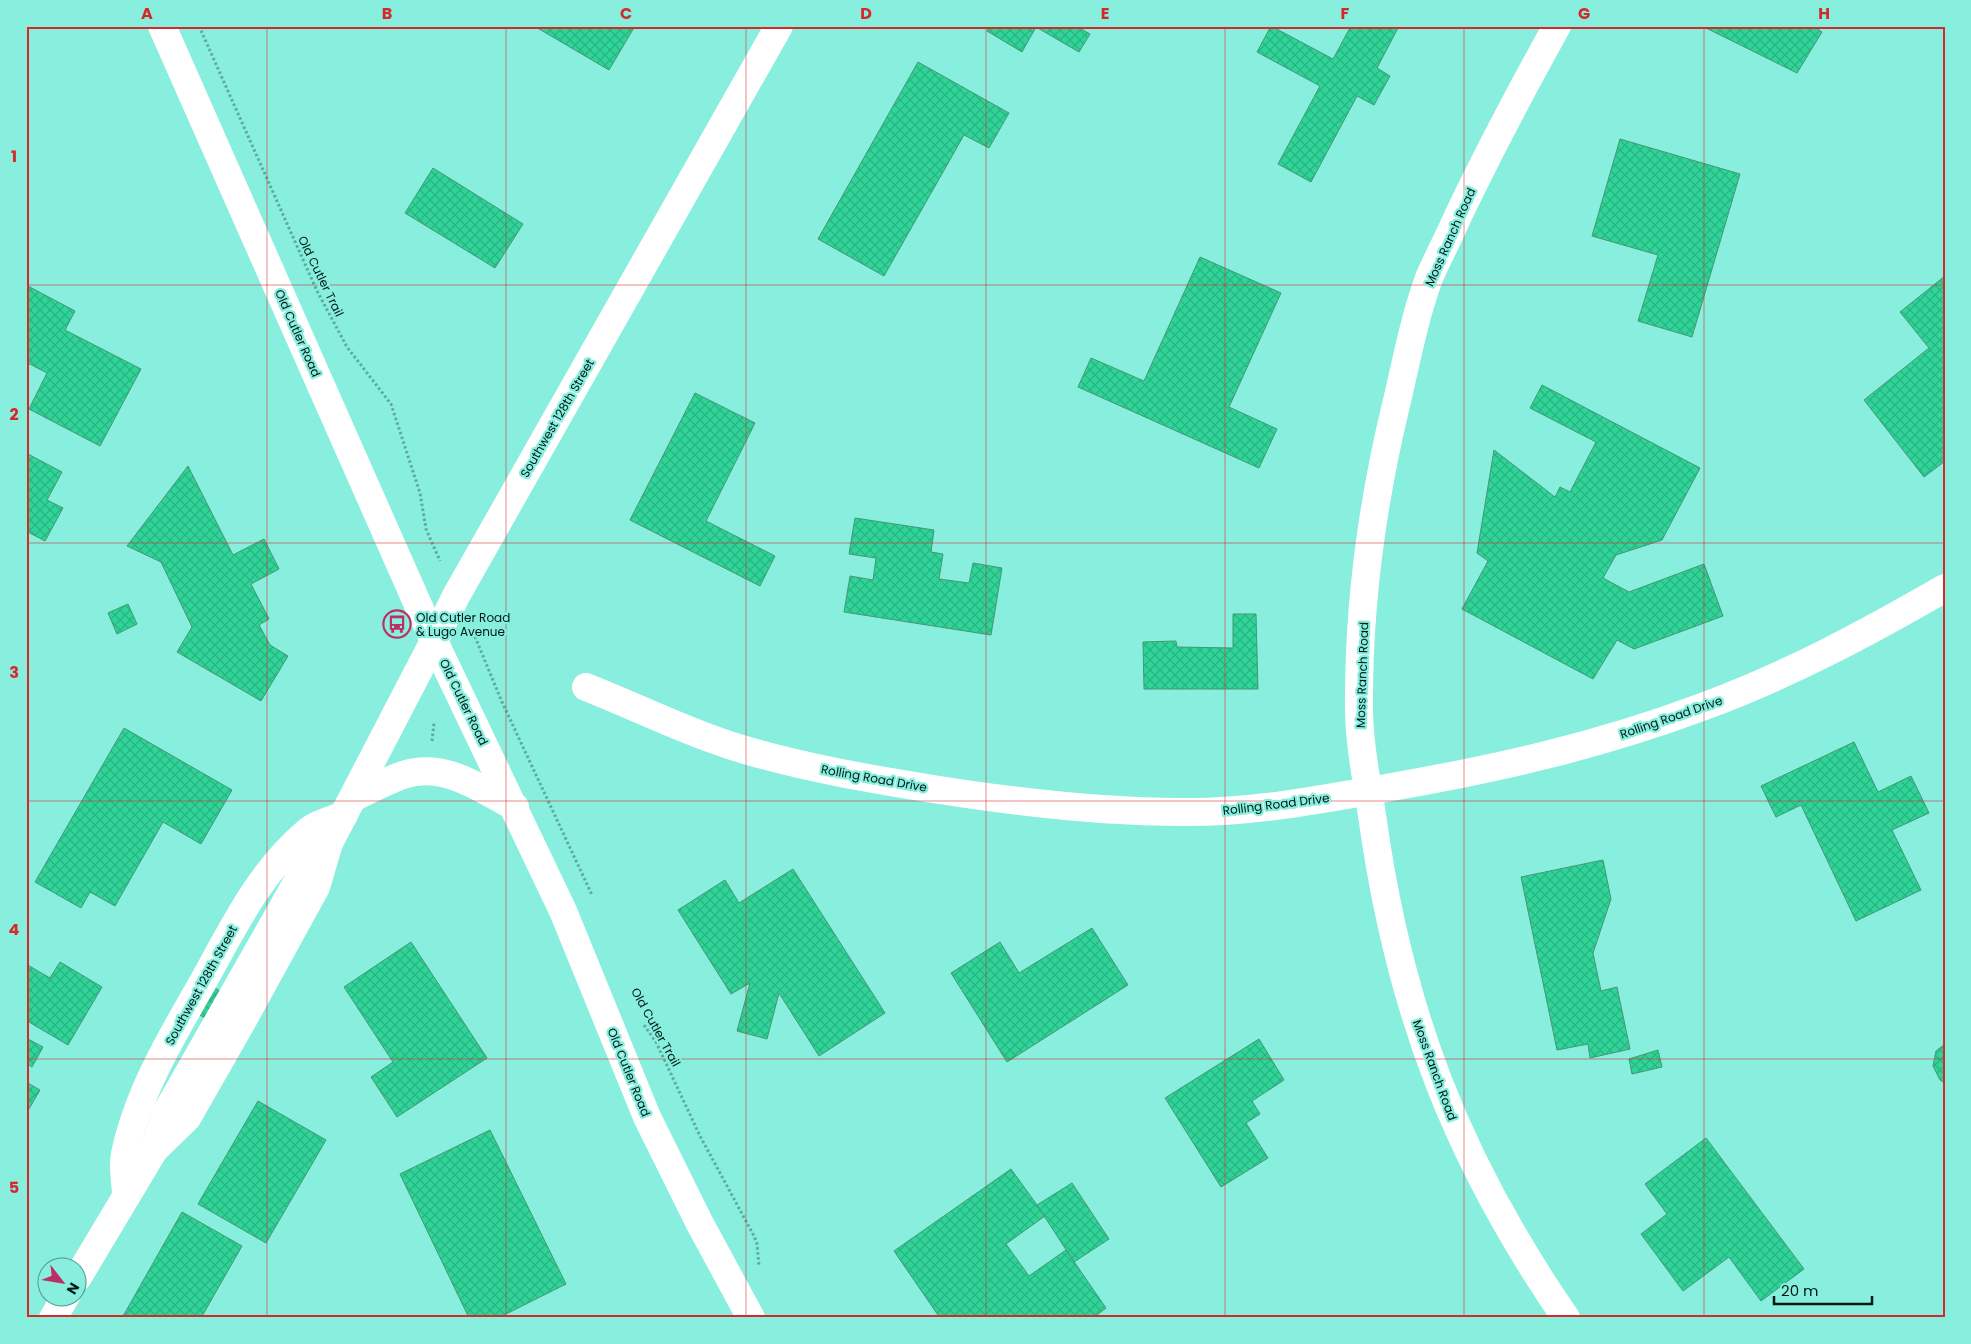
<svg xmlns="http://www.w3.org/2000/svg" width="1971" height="1344" font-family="Poppins,sans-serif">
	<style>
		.building { fill: url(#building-cross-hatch); stroke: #449874 }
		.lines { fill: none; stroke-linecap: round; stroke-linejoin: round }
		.path { stroke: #5dab9f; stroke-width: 3; stroke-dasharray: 2.5 2.5; stroke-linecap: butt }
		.street { stroke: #fff; stroke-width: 28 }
		.secondary { stroke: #fff; stroke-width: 28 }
		.grid { fill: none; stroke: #d62828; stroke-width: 1; stroke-opacity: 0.55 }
		.labels { text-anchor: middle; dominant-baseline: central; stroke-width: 4.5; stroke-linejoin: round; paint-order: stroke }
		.street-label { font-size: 12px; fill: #001a16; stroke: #88eede }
		.poi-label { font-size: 12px; fill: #001a16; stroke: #88eede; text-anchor: start }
		.neatline { fill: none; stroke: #d62828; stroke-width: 2 }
		.grid-label { font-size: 16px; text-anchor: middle; font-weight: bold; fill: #d62828 }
	</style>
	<defs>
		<pattern id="building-cross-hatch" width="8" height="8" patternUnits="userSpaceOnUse" patternTransform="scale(1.25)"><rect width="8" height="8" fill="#30d398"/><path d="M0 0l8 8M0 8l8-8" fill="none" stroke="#29b582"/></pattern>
	</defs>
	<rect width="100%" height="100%" fill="#88eede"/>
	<g class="building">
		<polygon points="534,26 635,26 609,70"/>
		<polygon points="990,26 1076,26 1090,34 1079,52 1036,27 1022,52 987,31"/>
		<polygon points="1271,26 1333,59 1351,26 1399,26 1377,68 1390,76 1374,105 1357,96 1311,182 1278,164 1320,86 1257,52"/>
		<polygon points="1702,26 1813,26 1822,32 1797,73"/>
		<polygon points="918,62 1009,113 989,148 964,135 884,276 818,239"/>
		<polygon points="1620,139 1740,174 1692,337 1638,321 1658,255 1592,236"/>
		<polygon points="433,168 523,224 495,268 405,213"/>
		<polygon points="1200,257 1281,293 1229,407 1277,429 1259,468 1078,387 1091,358 1144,381"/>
		<polygon points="1945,276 1945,461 1924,477 1864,400 1929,348 1900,312"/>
		<polygon points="26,285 75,311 65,330 141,369 100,446 29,409 47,373 26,362"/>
		<polygon points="1542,385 1700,468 1662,540 1616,555 1603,578 1629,592 1704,564 1723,616 1634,649 1617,640 1593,679 1462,609 1488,561 1477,553 1494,450 1555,497 1560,487 1570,492 1596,442 1530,408"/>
		<polygon points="695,393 755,423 706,521 775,556 760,586 630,520"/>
		<polygon points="26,453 62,472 47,500 63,508 45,541 26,531"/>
		<polygon points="188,466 233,555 264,539 279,569 251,584 269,619 259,625 270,645 288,656 261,701 177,652 192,627 161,562 127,546"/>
		<polygon points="855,518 934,530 931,552 943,554 939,579 969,583 973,563 1002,568 991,635 844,612 850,576 873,580 876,558 849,554"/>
		<polygon points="128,604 137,624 117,634 108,613"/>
		<polygon points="1233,614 1256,614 1258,689 1144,689 1143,642 1176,641 1177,647 1233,648"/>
		<polygon points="124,728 232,790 201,844 163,822 115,906 90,892 81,908 35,882"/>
		<polygon points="1854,742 1878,792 1911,776 1929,813 1892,830 1921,890 1856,921 1801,805 1776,817 1761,786"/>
		<polygon points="1603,860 1611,899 1593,953 1601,991 1617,987 1630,1049 1590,1058 1588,1044 1557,1050 1521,877"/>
		<polygon points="793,869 885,1013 819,1056 779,993 767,1039 737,1031 750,983 731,994 678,910 725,880 739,903"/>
		<polygon points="1092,928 1128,985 1007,1062 951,973 1000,942 1019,973"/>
		<polygon points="411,942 487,1058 397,1117 371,1077 393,1062 344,987"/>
		<polygon points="60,962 102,987 68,1045 29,1022 26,1027 26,964 50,978"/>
		<polygon points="215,988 226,995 210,1021 200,1015"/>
		<polygon points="26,1038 43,1047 32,1067 26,1063"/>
		<polygon points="1259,1039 1284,1080 1252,1101 1260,1114 1246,1123 1268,1158 1221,1187 1165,1098"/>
		<polygon points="1945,1044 1945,1083 1940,1080 1933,1066 1936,1051"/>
		<polygon points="1658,1050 1662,1067 1632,1074 1629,1059"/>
		<polygon points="26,1082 40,1090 26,1114"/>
		<polygon points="258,1101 326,1140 266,1243 198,1204"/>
		<polygon points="490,1130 566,1284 498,1318 469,1318 400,1174"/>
		<polygon points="1706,1138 1804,1269 1761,1301 1729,1257 1683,1291 1641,1234 1667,1214 1645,1184"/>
		<polygon points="1011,1169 1045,1216 1006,1244 1029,1276 1066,1250 1106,1308 1093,1318 940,1318 894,1251"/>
		<polygon points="1072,1183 1109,1239 1074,1262 1037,1205"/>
		<polygon points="182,1212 242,1246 201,1318 122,1318"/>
	</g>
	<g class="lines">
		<g class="path">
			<polyline points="199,26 317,291 347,347 391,404 420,493 426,529 440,561"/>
			<polyline points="473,632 502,702 592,895"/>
			<polyline points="432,741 434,723"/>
			<polyline points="644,1025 656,1042 700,1136 754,1236 757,1244 759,1266"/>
		</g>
		<g class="street">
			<path d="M1557 26C1522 89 1489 151 1458 216 1449 237 1438 257 1429 278 1414 319 1406 363 1396 405 1373 500 1359 601 1359 699 1358 740 1367 781 1373 822 1400 1012 1457 1160 1566 1318"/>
			<path d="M586 687C639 708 691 734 745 750 807 768 870 779 933 789 1015 802 1098 812 1181 812 1250 813 1318 800 1386 788 1495 769 1598 746 1702 707 1787 676 1867 633 1945 588"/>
			<polyline points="154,1150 187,1118 243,1020 316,887 329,843 434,641"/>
			<path d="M126 1196C126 1183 122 1167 125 1154 138 1092 172 1036 203 982 233 928 259 873 306 833 315 824 332 820 344 815"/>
			<polyline points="78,1277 154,1150 166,1113 300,877 323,850"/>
			<polyline points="53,1318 66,1296"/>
		</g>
		<g class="secondary">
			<polyline points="162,26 434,641 563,911 647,1117 699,1222 751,1318"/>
			<polyline points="434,641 456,596 779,26"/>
			<path d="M353 798C369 790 386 781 403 775 443 761 480 788 515 807"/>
		</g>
	</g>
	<path class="grid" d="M267 26V1318M506 26V1318M746 26V1318M986 26V1318M1225 26V1318M1464 26V1318M1704 26V1318M26 285H1945M26 543H1945M26 801H1945M26 1059H1945"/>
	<defs>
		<g id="bus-ring" transform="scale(1.4375)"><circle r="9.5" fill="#88eede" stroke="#bc2f64" stroke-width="1.5"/><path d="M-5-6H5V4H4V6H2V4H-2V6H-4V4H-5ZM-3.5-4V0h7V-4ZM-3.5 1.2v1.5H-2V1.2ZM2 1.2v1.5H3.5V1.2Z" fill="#bc2f64"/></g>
	</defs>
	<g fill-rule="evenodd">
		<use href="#bus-ring" x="397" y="624"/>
	</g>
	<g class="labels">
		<g class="street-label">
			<text transform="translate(1450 237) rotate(-66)">Moss Ranch Road</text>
			<text transform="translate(321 276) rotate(64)">Old Cutler Trail</text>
			<text transform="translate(298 333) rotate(66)">Old Cutler Road</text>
			<text transform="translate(557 418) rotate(-60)">Southwest 128th Street</text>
			<text transform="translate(1362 675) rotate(-88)">Moss Ranch Road</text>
			<text transform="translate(464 702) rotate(64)">Old Cutler Road</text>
			<text transform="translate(1671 717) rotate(-19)">Rolling Road Drive</text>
			<text transform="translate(874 778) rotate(10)">Rolling Road Drive</text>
			<text transform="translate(1276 804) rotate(-7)">Rolling Road Drive</text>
			<text transform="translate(201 985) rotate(-61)">Southwest 128th Street</text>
			<text transform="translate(656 1027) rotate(61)">Old Cutler Trail</text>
			<text transform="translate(1435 1070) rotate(70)">Moss Ranch Road</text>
			<text transform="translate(629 1072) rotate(68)">Old Cutler Road</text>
		</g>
		<g class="poi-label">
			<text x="416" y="617">Old Cutler Road<tspan x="416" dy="14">&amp; Lugo Avenue</tspan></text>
		</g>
	</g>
	<rect width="1971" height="1344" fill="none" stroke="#88eede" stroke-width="55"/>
	<g transform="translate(62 1282) rotate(121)"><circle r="24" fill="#88eede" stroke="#52998e"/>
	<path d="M0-4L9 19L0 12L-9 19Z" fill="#bc2f64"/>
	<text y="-8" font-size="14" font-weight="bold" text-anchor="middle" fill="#001a16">N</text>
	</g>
	<path d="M1774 1296v8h98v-8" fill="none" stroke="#001a16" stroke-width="2.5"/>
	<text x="1781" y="1296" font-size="15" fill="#001a16" stroke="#88eede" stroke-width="4" paint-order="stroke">20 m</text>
	<rect x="28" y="28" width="1916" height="1288" class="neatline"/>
	<g class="grid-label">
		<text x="147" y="19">A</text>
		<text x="387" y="19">B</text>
		<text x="626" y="19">C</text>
		<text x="866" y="19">D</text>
		<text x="1105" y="19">E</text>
		<text x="1345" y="19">F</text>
		<text x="1584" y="19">G</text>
		<text x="1824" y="19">H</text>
		<text x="14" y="162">1</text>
		<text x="14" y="420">2</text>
		<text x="14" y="678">3</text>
		<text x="14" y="935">4</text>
		<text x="14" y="1193">5</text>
	</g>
</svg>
